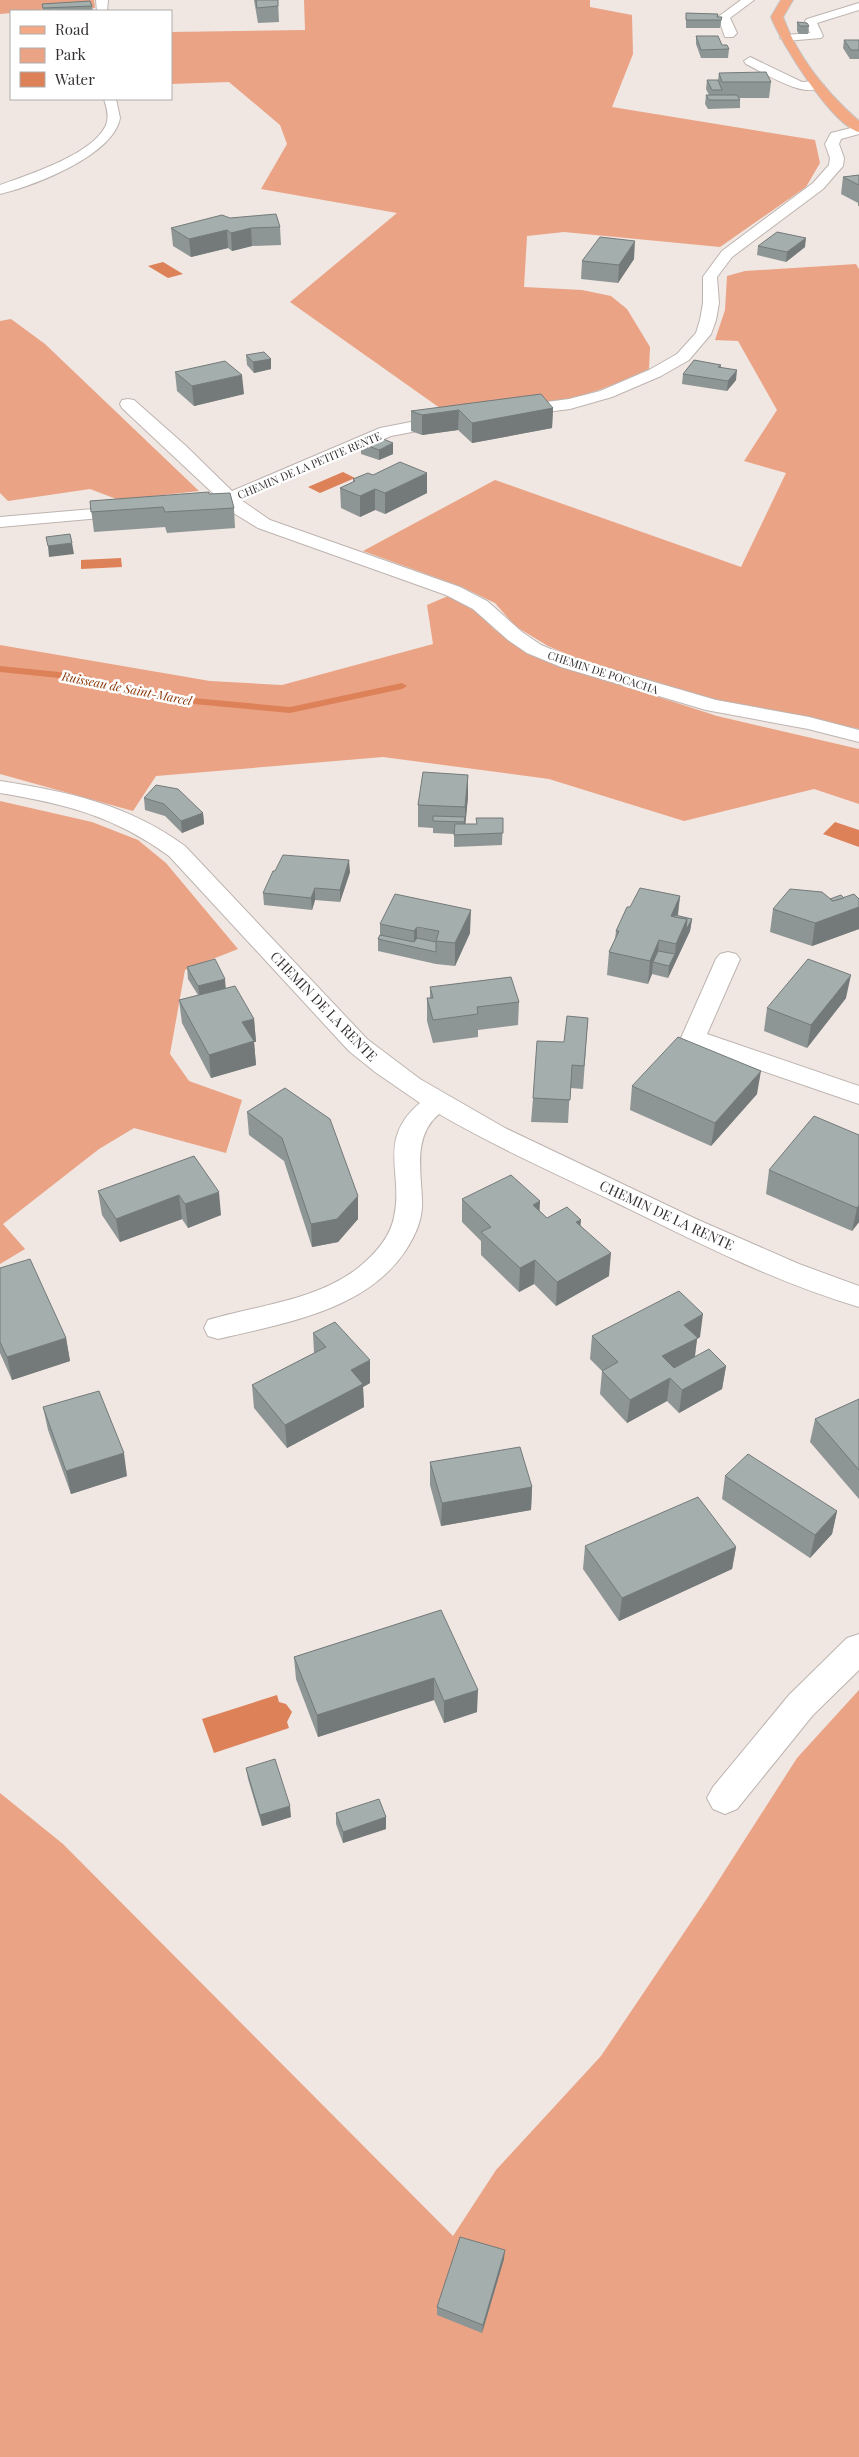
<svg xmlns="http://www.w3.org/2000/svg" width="859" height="2457" font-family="'Playfair Display',serif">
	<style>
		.green { fill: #eaa385 }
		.water { fill: #dd8159 }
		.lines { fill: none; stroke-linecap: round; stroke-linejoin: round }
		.stream { fill: #dd8159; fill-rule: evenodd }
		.minor-casing { stroke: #bdb4b0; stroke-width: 2 }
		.major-casing { stroke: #c6c5c4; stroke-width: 2 }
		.minor { fill: #fff; fill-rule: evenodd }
		.major { fill: #f4a985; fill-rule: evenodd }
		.wall { fill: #8d9695 }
		.shaded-wall { fill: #737a79 }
		.building { fill: #a4aead; stroke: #737a79 }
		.labels { text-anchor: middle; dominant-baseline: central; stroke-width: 5; stroke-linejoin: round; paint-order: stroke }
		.far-street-label { font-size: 11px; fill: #332f2e; stroke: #fff }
		.far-water-label { font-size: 12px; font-style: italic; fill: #873403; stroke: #fff }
		.street-label { font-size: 14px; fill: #332f2e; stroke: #fff }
	</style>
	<rect width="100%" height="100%" fill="#f0e6e2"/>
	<g class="green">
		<polygon points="0,0 94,0 95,8 11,11 11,13 0,14"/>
		<path d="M304 0H590V7L632 15 633 54 612 107 815 140 820 163 806 187 720 247 564 232 527 236 524 287 582 290 611 296 627 309 650 347 649 369C624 380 600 391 573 398 532 408 489 409 447 413L290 302 397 213 261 189 287 144 280 125 229 82 171 84V32L305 30Z"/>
		<polygon points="856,264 859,269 859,729 685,693 583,661 548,646 515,626 495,603 462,587 363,551 495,480 741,567 786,473 744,461 777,410 738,341 715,340 725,310 727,276 745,271"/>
		<polygon points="11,319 45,344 199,491 119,500 90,489 8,501 0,493 0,321"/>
		<polygon points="448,596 476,611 495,630 520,648 548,661 717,716 859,749 859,804 814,789 684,821 549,779 383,757 156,776 133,811 0,774 0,645 210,681 282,685 433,644 427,605"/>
		<polygon points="0,801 92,822 138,840 166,863 238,949 185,970 170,1054 189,1081 242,1100 226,1153 134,1128 99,1149 3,1224 25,1249 0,1264"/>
		<polygon points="859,1690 859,2457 0,2457 0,1793 63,1844 453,2236 496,2170 601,2056 708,1897 797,1758"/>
	</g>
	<g class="water">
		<polygon points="163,262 183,274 168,278 148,266"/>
		<polygon points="343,472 355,478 320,493 308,487"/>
		<polygon points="121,558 122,567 81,569 81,560"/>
		<polygon points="835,822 859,830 859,847 823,834"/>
		<polygon points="277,1695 279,1702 286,1704 292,1712 287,1722 289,1728 214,1753 202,1719"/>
	</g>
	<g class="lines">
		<polygon class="stream" points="0,666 79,674 172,696 290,707 402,683 407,686 402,689 290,713 172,702 79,680 0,672"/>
		<g class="minor-casing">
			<g id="minor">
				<polygon points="96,0 108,0 107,11 97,11"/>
				<polygon points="741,0 754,0 730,18 737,33 733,37 725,37 718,17"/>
				<polygon points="859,3 859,10 817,23 823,36 821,38 786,41 780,38 786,35 810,33 805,21 807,19"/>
				<path d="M750 57 802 82 818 81 824 85C808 102 763 72 746 64L744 61Z"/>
				<path d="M104 99H116L120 118C113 156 33 186 0 194V185C28 175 98 153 107 122 109 114 106 106 104 99Z"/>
				<polygon points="859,126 859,134 841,139 839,144 844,158 843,166 823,189 732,257 717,277 719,303 716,320 711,334 689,360 661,376 612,397 570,409 515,416 509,415 507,411 509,407 569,399 600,391 649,370 677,354 696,333 700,320 703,303 703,277 705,274 722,251 813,183 829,165 830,158 825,144 831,133"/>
				<polygon points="128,399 134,400 186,446 232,491 380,428 447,415 453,416 455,420 453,424 391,436 241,500 270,520 460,587 487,601 522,632 541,645 575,659 716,700 809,717 859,730 859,742 808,729 706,710 561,667 527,653 508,640 473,609 446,595 258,528 235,514 225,505 196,510 190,509 187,505 190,501 216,496 122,408 120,404 122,400"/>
				<polygon points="128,506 134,507 137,511 134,515 0,527 0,517"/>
				<path d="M0 781C70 792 127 804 185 846L367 1039 420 1079 505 1128 696 1219 799 1264 859 1286V1307C775 1282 694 1241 615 1202 556 1174 496 1147 439 1114 413 1136 421 1170 422 1200 423 1219 416 1234 406 1250 366 1311 284 1323 218 1339L208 1336 204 1328 208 1320C258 1305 315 1301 358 1268 374 1255 390 1238 394 1217 404 1174 376 1140 420 1103L375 1072 349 1051 169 856C114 816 66 804 0 793Z"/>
				<polygon points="728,952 736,954 740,959 707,1034 859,1086 859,1104 684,1044 681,1038 716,959 720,954"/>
				<polygon points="859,1634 859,1670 813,1715 737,1809 725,1814 713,1809 707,1798 713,1787 789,1695 847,1638"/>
			</g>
		</g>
		<g class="major-casing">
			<path id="major" d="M781 0H793L783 17C798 58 827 93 859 121V132C832 125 781 43 771 17Z"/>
		</g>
		<use href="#minor" class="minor"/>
		<use href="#major" class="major"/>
	</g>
	<g class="wall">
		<polygon points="254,0 278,0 279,22 258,23"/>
		<polygon points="42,4 92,6 93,11 43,11"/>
		<polygon points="686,13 722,17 720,28 686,28"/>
		<polygon points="797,22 809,26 808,34 799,34 797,31"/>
		<polygon points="696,36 722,45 729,49 728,58 701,58 696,44"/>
		<polygon points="844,40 859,40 859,59 850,59 843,48"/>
		<polygon points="719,73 771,82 769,98 739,98 740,100 740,108 708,109 705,104 706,95 709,95 706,89 707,80 718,80"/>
		<polygon points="859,175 859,206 858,206 858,203 841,194 843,177"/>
		<polygon points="230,218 280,227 281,245 252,246 232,251 228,248 191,257 173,246 171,228"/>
		<polygon points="758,246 805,247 786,262 757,255"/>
		<polygon points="634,259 618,283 581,279 582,261"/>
		<polygon points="246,355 271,359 271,369 254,373 247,365"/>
		<polygon points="721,365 721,367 736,380 727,391 682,384 683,374"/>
		<polygon points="175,372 244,394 194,406 177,391"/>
		<polygon points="553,408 552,428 472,443 458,430 422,435 411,431 411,411"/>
		<polygon points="361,443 393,454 379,460 361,454"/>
		<polygon points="353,479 427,493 385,514 375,510 360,517 341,508 340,488 353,482"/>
		<polygon points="209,494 234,508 235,528 167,533 165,527 94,532 90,501"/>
		<polygon points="468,775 468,797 465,824 476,824 503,818 502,845 454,847 454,834 433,833 433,828 418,827 418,805"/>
		<polygon points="144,798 203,813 204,824 182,833 165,816 145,810"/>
		<polygon points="350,872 340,902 315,900 312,910 264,905 263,893"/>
		<polygon points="680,896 678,916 692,919 690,931 668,978 652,974 648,984 607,975 609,952 615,939 616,931 630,907"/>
		<polygon points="844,898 859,899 859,929 812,946 770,932 773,909 830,899"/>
		<polygon points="380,924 470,933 455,966 436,964 378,951 378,939 380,935"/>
		<polygon points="187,967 226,988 254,1019 256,1042 254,1042 256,1065 211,1078 182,1023 179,1000 198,995 188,979"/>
		<polygon points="430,987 519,1002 518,1025 478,1030 478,1037 433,1043 427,1021 427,998 430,998"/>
		<polygon points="846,998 807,1048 764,1031 767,1008"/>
		<polygon points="588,1018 583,1089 570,1088 568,1123 531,1122 533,1098 564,1042"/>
		<polygon points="632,1086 757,1094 711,1146 630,1110"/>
		<polygon points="285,1088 358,1219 338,1242 312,1247 284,1161 249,1135 247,1112"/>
		<polygon points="859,1135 859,1222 852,1231 766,1194 769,1170"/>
		<polygon points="194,1156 221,1215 188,1228 182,1219 120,1242 102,1215 98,1191"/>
		<polygon points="462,1199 540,1211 547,1218 581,1226 609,1276 556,1306 534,1284 519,1292 481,1255 481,1241 462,1222"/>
		<polygon points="0,1268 66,1338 70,1361 12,1380 0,1353"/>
		<polygon points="313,1333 370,1383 363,1387 364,1407 287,1448 254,1408 252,1385 314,1353"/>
		<polygon points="592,1336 700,1337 697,1339 695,1357 726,1366 722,1389 679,1413 667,1401 627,1423 600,1394 602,1371 590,1359"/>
		<polygon points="859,1399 859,1499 810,1442 815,1419"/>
		<polygon points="43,1407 127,1476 71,1494 48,1430"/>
		<polygon points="430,1462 532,1487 531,1510 441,1526 430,1485"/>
		<polygon points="725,1476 837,1511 832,1534 810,1558 722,1499"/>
		<polygon points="585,1546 736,1547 732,1569 619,1621 583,1569"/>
		<polygon points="441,1610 477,1712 444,1723 434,1700 318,1737 296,1679 294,1657"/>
		<polygon points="246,1768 291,1817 262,1826 248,1779"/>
		<polygon points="336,1813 386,1817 386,1829 343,1843 336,1824"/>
		<polygon points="504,2259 482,2333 437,2315 437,2307"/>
	</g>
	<g class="shaded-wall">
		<polygon points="251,228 252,246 232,251 231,233"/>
		<polygon points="227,230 228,248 191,257 189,239"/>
		<polygon points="806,238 805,247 786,262 787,252"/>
		<polygon points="635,241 634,259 618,283 619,265"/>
		<polygon points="271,359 271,369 254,373 253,362"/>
		<polygon points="737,370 736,380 727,391 728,381"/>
		<polygon points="242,375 244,394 194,406 192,386"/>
		<polygon points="553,408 552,428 472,443 472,423"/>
		<polygon points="459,410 458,430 422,435 422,415"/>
		<polygon points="393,443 393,454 379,460 379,450"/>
		<polygon points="427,473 427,493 385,514 385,493"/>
		<polygon points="375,489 375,510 360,517 360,496"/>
		<polygon points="72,543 74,554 49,557 48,546"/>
		<polygon points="468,775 468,797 465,829 464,834 464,822 465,817 465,829 465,807"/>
		<polygon points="203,813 204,824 182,833 181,821"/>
		<polygon points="349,860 350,872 340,902 340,890"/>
		<polygon points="315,888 315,900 312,910 311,898"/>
		<polygon points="680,896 677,919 671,916"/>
		<polygon points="859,907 859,929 812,946 815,923"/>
		<polygon points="471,910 470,933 455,966 455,943"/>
		<polygon points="687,919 692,919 690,931 668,978 669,966 675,954 676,944"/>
		<polygon points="417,927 417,948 414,947 414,931"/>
		<polygon points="659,940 657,963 653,962 652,974 648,984 650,961"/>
		<polygon points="851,975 846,998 807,1048 811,1025"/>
		<polygon points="225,979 226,991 200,998 198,986"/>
		<polygon points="254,1019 256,1042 254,1042 256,1065 211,1078 209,1055 242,1022"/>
		<polygon points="761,1071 757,1094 711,1146 715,1123"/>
		<polygon points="219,1192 221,1215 188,1228 185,1204"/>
		<polygon points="179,1195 182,1219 120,1242 116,1219"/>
		<polygon points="358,1196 358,1219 338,1242 312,1247 311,1224"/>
		<polygon points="540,1201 539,1225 533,1205"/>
		<polygon points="859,1205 859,1222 852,1231 857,1208"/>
		<polygon points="581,1220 579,1243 576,1222"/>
		<polygon points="611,1253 609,1276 556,1306 557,1282"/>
		<polygon points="535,1260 534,1284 519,1292 520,1268"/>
		<polygon points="703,1314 700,1337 697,1339 694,1361 660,1380 662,1356 684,1325"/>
		<polygon points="66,1338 70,1361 12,1380 7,1357"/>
		<polygon points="370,1360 370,1383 363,1387 364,1407 287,1448 285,1425 351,1370"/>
		<polygon points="726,1366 722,1389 679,1413 682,1390"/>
		<polygon points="670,1378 667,1401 627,1423 630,1400"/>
		<polygon points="124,1453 127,1476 71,1494 66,1471"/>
		<polygon points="532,1487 531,1510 441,1526 442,1503"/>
		<polygon points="837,1511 832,1534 810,1558 815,1535"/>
		<polygon points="736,1547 732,1569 619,1621 622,1598"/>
		<polygon points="434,1678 434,1700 318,1737 317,1715"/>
		<polygon points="478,1690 477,1712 444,1723 444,1701"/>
		<polygon points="290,1806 291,1817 262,1826 260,1815"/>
		<polygon points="386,1817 386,1829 343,1843 343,1832"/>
		<polygon points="505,2250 504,2259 482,2333 483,2325"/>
	</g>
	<g class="building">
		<polygon points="256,0 278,0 278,6 257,8"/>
		<polygon points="90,1 92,6 43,8 42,4"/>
		<polygon points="686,13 718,14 717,17 722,17 721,20 686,20"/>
		<polygon points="797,22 807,23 809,26 800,26"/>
		<polygon points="696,36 718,36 722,45 727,45 729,49 701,50"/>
		<polygon points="844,40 859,40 859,50 851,50"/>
		<polygon points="766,72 771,82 722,82 719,73"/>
		<polygon points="707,80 718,80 722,90 712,90"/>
		<polygon points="706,95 737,95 740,100 709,100"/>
		<polygon points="859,175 859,185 843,177"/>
		<polygon points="276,214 280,227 251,228 231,233 227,230 189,239 171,228 222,215 230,218"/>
		<polygon points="777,232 806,238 787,252 758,246"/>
		<polygon points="600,237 635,241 619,265 582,261"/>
		<polygon points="264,352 271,359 253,362 246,355"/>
		<polygon points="694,360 721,365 718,367 737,370 728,381 683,374"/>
		<polygon points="225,361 242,375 192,386 175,372"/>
		<polygon points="541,394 553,408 472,423 459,410 422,415 411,411"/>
		<polygon points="376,436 393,443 379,450 361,443"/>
		<polygon points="400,462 427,473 385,493 375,489 360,496 340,488 355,481 353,479 368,473 373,475"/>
		<polygon points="209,492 209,494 230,493 234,508 165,512 163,507 91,512 90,501"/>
		<polygon points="70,534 72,543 48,546 46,537"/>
		<polygon points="423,772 468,775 465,807 418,805"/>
		<polygon points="156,785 178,789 203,813 181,821 164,804 144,798"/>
		<polygon points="433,816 465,817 464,822 433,821"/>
		<polygon points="476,818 503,818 503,833 454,835 455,824 477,824"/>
		<polygon points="283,855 349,860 340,890 315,888 311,898 263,893 273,871 275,871"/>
		<polygon points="640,888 680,896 671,916 687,919 676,944 659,940 650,961 609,952 619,931 616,931 627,907 630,907"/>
		<polygon points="790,889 822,892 833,901 854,894 859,899 859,907 815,923 773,909"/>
		<polygon points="395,894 471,910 455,943 436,941 439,931 417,927 414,931 380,924"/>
		<polygon points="841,895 844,898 833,901 830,899"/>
		<polygon points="675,915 692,919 686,930 687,919 674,917"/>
		<polygon points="380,935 414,942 417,938 436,942 436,952 378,939"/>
		<polygon points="658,951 675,954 669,966 653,962"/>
		<polygon points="215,959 225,979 198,986 187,967"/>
		<polygon points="808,959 851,975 811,1025 767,1008"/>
		<polygon points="511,977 519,1002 477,1007 478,1014 433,1020 427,998 433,998 430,987"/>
		<polygon points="235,986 254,1019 242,1022 254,1041 209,1055 179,1000"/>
		<polygon points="567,1016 588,1018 584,1066 572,1065 570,1100 533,1098 537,1041 564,1042"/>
		<polygon points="678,1037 761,1071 715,1123 632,1086"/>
		<polygon points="285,1088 330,1119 358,1196 337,1219 311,1224 282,1138 247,1112"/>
		<polygon points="814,1116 859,1135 859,1205 857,1208 769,1170"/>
		<polygon points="194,1156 219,1192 185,1204 179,1195 116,1219 98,1191"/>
		<polygon points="511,1175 540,1201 533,1205 547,1218 567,1207 581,1220 576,1222 611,1253 557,1282 535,1260 520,1268 481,1232 491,1227 462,1199"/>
		<polygon points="30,1259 66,1338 7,1357 0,1342 0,1268"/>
		<polygon points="679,1291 703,1314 684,1325 698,1338 662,1356 674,1368 709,1349 726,1366 682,1390 670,1378 630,1400 602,1371 618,1362 592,1336"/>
		<polygon points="335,1322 370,1360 351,1370 363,1384 285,1425 252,1385 326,1347 313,1333"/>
		<polygon points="99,1391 124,1453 66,1471 43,1407"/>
		<polygon points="859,1399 859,1470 815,1419"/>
		<polygon points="520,1447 532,1487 442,1503 430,1462"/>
		<polygon points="748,1454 837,1511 815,1535 725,1476"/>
		<polygon points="698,1497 736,1547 622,1598 585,1546"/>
		<polygon points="441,1610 478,1690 444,1701 434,1678 317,1715 294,1657"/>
		<polygon points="275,1759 290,1806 260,1815 246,1768"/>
		<polygon points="379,1799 386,1817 343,1832 336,1813"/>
		<polygon points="460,2237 505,2250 483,2325 437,2307"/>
	</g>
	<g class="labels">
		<g class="far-street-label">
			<text transform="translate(309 465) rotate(-23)">CHEMIN DE LA PETITE RENTE</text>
			<text transform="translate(603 672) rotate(18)">CHEMIN DE POCACHA</text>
		</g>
		<g class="far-water-label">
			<text transform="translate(127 688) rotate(11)">Ruisseau de Saint-Marcel</text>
		</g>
		<g class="street-label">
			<text transform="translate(324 1006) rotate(46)">CHEMIN DE LA RENTE</text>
			<text transform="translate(667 1215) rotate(25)">CHEMIN DE LA RENTE</text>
		</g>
	</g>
	<rect x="10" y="10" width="162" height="90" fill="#ffffff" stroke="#adacab"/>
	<rect x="20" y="26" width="25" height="8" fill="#f4a985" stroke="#adacab"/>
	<text x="55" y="35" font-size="15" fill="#332f2e">Road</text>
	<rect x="20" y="48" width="25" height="15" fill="#eaa385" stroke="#adacab"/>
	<text x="55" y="60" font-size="15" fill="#332f2e">Park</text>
	<rect x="20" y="72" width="25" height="15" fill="#dd8159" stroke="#adacab"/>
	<text x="55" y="85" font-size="15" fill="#332f2e">Water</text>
</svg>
